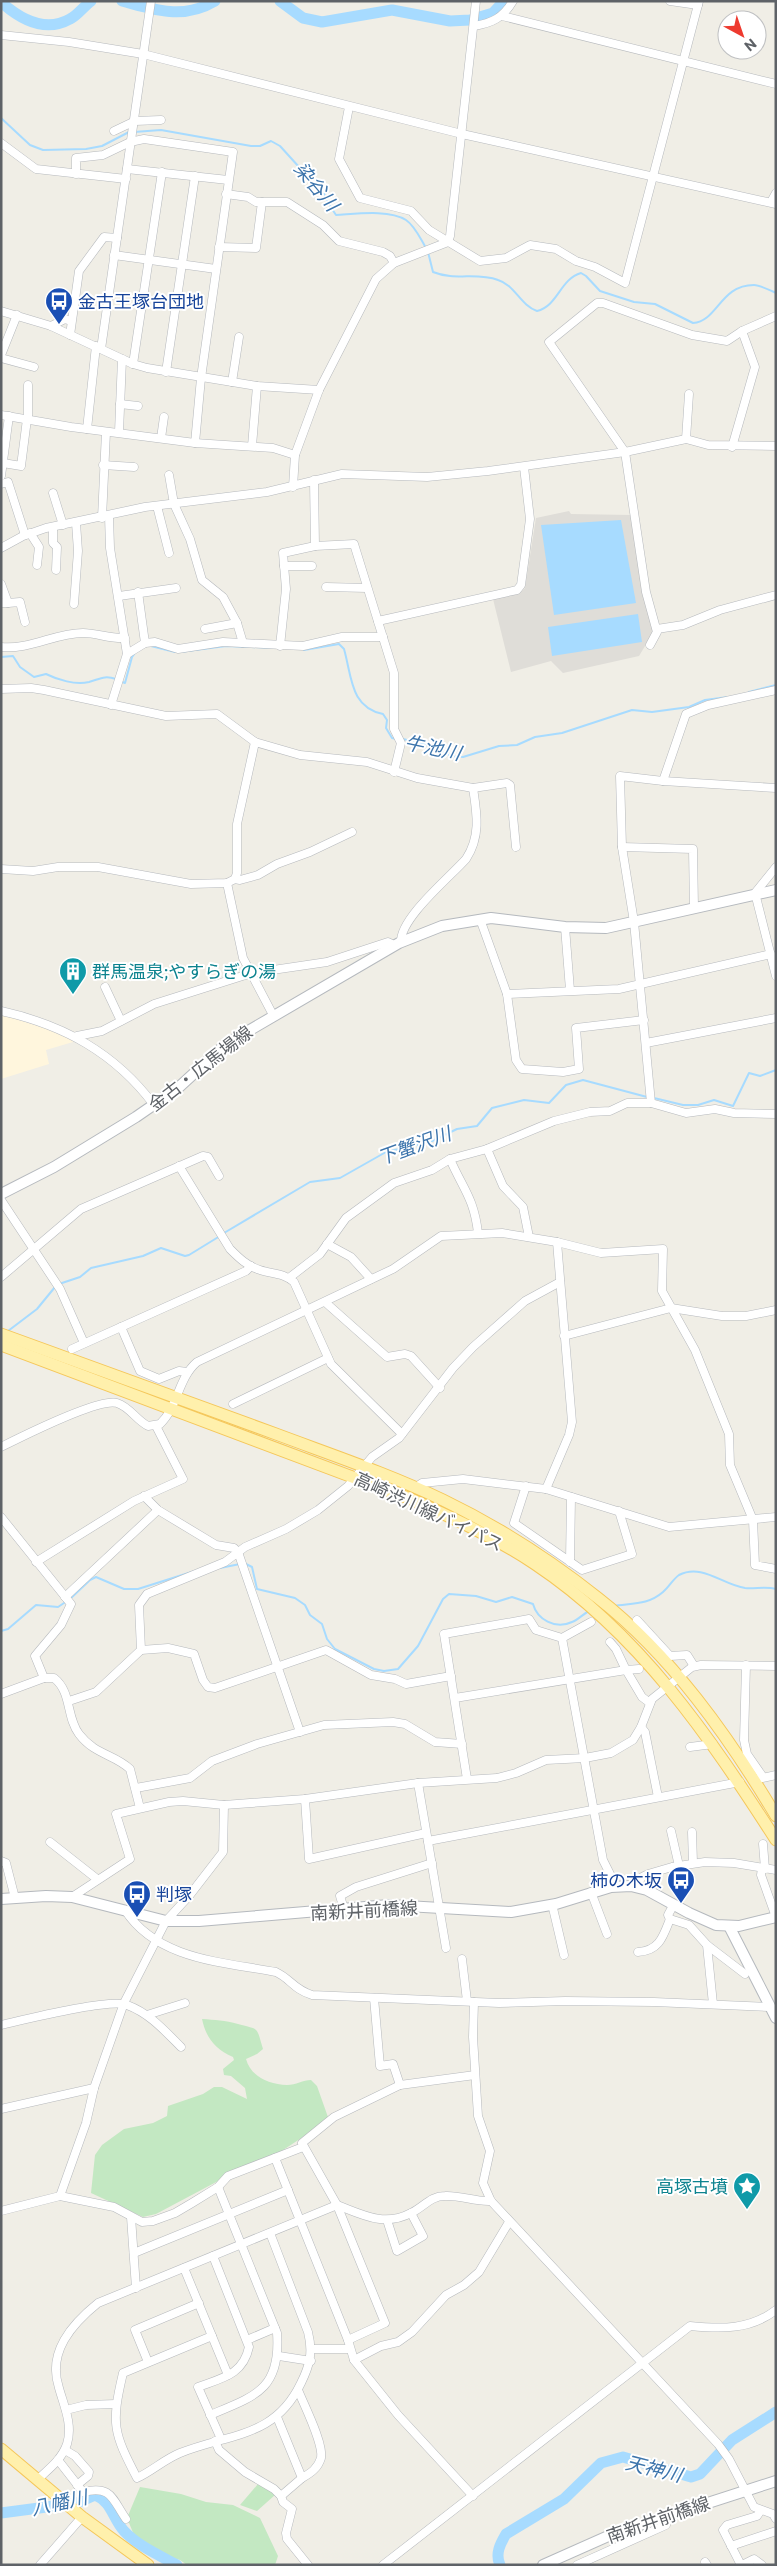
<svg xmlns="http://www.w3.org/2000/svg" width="777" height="2566" font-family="Commissioner,'Noto Sans JP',sans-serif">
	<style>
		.commercial { fill: #fff6dd }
		.industrial { fill: #dfddd8 }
		.green { fill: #c3e8c2 }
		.water { fill: #a7dbff }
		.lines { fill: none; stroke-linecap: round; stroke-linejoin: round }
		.stream { stroke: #a7dbff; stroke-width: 2 }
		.river { stroke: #a7dbff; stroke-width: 11 }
		.street-casing { stroke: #b6b9bd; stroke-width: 9 }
		.secondary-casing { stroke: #b5b9be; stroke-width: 12 }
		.primary-casing { stroke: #f5c75a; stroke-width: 13 }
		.street { stroke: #fff; stroke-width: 8 }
		.secondary { stroke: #fff; stroke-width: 10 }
		.primary { stroke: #fff0ac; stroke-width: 11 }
		.labels { text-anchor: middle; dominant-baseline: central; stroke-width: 4; stroke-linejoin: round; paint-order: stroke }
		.transit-label { font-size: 18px; fill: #164399; stroke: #fff; text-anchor: start }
		.culture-label { font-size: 18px; fill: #0d838f; stroke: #fff; text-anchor: start }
		.street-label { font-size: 18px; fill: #5e6267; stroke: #fff }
		.water-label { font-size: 19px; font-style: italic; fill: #3d75ac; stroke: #fff }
	</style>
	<rect width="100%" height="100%" fill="#f0eee6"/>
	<polygon class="commercial" points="1,1014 47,1029 74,1040 73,1042 46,1050 49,1064 1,1079"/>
	<polygon class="industrial" points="569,511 571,514 631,515 653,633 639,656 563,673 551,661 511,672 493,599 521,592 525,588 536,518"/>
	<g class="green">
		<path d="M202 2019C215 2020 225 2020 238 2024 259 2030 256 2025 263 2049L257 2054 246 2059C251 2077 269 2084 287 2085 296 2085 303 2080 311 2080L317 2086 329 2120 280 2152 252 2163 156 2214 143 2217 91 2193 95 2155 102 2145 124 2129 153 2123 167 2116 168 2106 203 2094 214 2087H222L247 2099 245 2088 231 2076 224 2075 223 2069 234 2060 233 2057C215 2049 206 2038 202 2019Z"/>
		<polygon points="258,2484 271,2490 275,2495 257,2511 240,2505"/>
		<polygon points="140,2487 181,2494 206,2502 233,2505 260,2518 278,2556 275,2565 187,2565 180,2560 139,2547 127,2518"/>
	</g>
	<g class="water">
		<polygon points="621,520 636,603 554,615 541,525"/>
		<polygon points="638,614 642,642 552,656 548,627"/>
	</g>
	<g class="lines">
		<g class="stream">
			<polyline points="1,118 30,145 43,150 86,149 102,146 129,132"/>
			<path d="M134 132 161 130 251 146H260L271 141 280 146 309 178 321 187 328 203 336 215C355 214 389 209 406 220 415 226 420 238 426 248"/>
			<path d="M428 252 433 272C455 281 477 272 498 280 515 285 520 305 537 311 558 306 560 279 581 273L586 276 600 291 634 302 655 304 693 323C718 321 720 285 754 285 760 285 769 290 776 293"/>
			<polyline points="151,646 175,652"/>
			<path d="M304 650 339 644 344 649C352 677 350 707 383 714L387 720 386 728 392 738 396 739"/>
			<polyline points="180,652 226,646 277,648"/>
			<path d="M1 657 13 656 20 667 34 677 46 674C58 680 75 685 89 682 100 679 104 675 116 679"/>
			<polyline points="120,681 125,683 132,657 135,653"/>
			<polyline points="749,692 776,685"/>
			<polyline points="403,739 427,745 451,756 463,757 499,746 517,745 535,737 562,733 632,710 652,712 689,707 705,700 728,697"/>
			<polyline points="654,1098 683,1105 698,1105 714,1100 733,1106 749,1073 760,1076 776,1070"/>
			<polyline points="224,1233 310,1182 340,1178 386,1152 430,1142 457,1129 477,1126 492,1108 524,1100 549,1103 566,1085 583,1080 647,1097"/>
			<polyline points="59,1284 80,1277 91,1268 143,1256 161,1248 185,1256 189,1255 220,1236"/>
			<polyline points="8,1331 37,1309 55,1287"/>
			<path d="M244 1563 252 1567 257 1589 295 1598 305 1605 310 1615 322 1624 327 1639 335 1649 374 1669 384 1671 398 1669 418 1646 443 1599 449 1594 476 1596 496 1602 512 1597 533 1604C537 1619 555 1630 572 1622 578 1620 583 1614 589 1611"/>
			<polyline points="220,1568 240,1564"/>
			<polyline points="71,1598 90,1580 96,1577 124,1589 138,1589 198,1570"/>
			<path d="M613 1606C633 1603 648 1605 663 1592 669 1587 673 1579 679 1575 702 1563 723 1585 745 1588 755 1589 766 1586 776 1589"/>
			<polyline points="1,1631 8,1629 36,1605 58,1607 67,1601"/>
		</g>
		<g class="river">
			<path d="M122 1C156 10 183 20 215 1"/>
			<polyline points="280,1 303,18 322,22 392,10 450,21 470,20 493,13 504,1"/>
			<path d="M1 2C20 19 45 33 70 19 78 15 83 7 91 1"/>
			<path d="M1 2513 77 2503 95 2495C112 2502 112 2517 124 2531 138 2546 159 2555 177 2565"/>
			<path d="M500 2565C495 2554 500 2544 506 2534L564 2499 601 2463 623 2457 691 2477 700 2474 732 2440 776 2412"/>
		</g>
		<g class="street-casing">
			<g id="street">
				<polyline points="670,1 698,5"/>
				<polyline points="502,16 776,84"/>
				<path d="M474 26C492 23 503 18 513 1"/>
				<polyline points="1,35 69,42 143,54 462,134 776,204"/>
				<polyline points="349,107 339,159 360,198 411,211 429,230 480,261 506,258 530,245 556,249 576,261 595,267 625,283 699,1"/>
				<polyline points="114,131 135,121 161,120"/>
				<polyline points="1,143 36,169 126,179"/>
				<polyline points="127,169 228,180"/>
				<polyline points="76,174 76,158 103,155 130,142 144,139 233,152 201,378 195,443"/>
				<polyline points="226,194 248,197 256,202 287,202 323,225 339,241 383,252 390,256 394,263"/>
				<polyline points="771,202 776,193"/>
				<polyline points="219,247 256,248 262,202"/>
				<polyline points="114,255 216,269"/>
				<polyline points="1,311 51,326 133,364 147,368 257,386 319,390"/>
				<polyline points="51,326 65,319 71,321"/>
				<polyline points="70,335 79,271 104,237 117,238"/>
				<polyline points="101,349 151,1"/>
				<polyline points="1,355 17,315"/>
				<polyline points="1,358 34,367"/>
				<polyline points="133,364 162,172"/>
				<polyline points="166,372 195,176"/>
				<polyline points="232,382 239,337"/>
				<polyline points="28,385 28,419"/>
				<polyline points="120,404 138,406"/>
				<polyline points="1,415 71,427 195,443 273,448 295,455"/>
				<polyline points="87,429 96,346"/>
				<polyline points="119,432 122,359"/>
				<polyline points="161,438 164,417"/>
				<polyline points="686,439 689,394"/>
				<polyline points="252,446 257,386"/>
				<polyline points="732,447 755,367 742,331"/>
				<polyline points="3,463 21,466 27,419"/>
				<polyline points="103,465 134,467"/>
				<polyline points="169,475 174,504 190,539 202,580 223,597 237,623 243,643"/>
				<polyline points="1,476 9,416"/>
				<polyline points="314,480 315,546"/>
				<polyline points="1,484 8,482 25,535"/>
				<polyline points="293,487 295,455 319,390 376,279 394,263 448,242 450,236 476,1"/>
				<polyline points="53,493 63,525"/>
				<polyline points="157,506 169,553"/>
				<polyline points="109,516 110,548 127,654 111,705"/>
				<polyline points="102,518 106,432"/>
				<polyline points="53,527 53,543 57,547 56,570"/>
				<polyline points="30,533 39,547 37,565"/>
				<polyline points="1,548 23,536 46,528 145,507 267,492 342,474 427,477 488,471 625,452 686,439 708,445 776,446"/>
				<polyline points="284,566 312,566"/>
				<polyline points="1,584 8,603 1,603"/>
				<polyline points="326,587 367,588"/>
				<polyline points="138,592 145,643"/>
				<polyline points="119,596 176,588"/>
				<polyline points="8,603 20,602 25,622"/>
				<polyline points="74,604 78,551 76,523"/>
				<polyline points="378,621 517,590 521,585 530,519 524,467"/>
				<polyline points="205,629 237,623"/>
				<polyline points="657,629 683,625 720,610 776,595"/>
				<polyline points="650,645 657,632 646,592 625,452 549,342 597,303 603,303 692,335 727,341 742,331 776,316"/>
				<polyline points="280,646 286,589 283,553 315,546 354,544 394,673 394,729 401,743 394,772"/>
				<path d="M1 647C30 650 55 633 83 633 97 633 110 639 125 638"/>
				<polyline points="127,654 145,643 155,642 178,649 223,642 303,646 342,637 383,637"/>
				<polyline points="1,689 31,688 44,690 166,716 217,714 255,742 300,755 367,762 417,778 473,788 507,783 510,785 516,847"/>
				<polyline points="663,781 686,714 708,705 776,690"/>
				<polyline points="776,788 663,781 620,776 622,847 634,922 651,1103 686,1113 715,1109 734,1113 776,1114"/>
				<polyline points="622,847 693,849 694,908"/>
				<polyline points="776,867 755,893 776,976"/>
				<polyline points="1,869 33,871 58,867 98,867 191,884 227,883 235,879 237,873 237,824 255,742"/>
				<polyline points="235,879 240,880 258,875 277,864 310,852 352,832"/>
				<polyline points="227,883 243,958 273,1015"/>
				<polyline points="480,919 507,994 516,1060 522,1069 563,1072 579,1069 576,1028 644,1020"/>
				<polyline points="565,927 570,990"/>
				<path d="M401 942C400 918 450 877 466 859 481 836 477 814 473 788"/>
				<polyline points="105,987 121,1021"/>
				<polyline points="507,994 619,989 771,954"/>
				<path d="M1 1011C64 1025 115 1053 154 1105"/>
				<polyline points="77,1036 102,1031 154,1004 252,973 327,962 388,942 394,945"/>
				<polyline points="646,1043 776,1018"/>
				<polyline points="487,1149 503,1186 523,1207 529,1237"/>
				<path d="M450 1159C463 1189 474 1198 478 1233"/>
				<path d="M179 1166 230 1249C239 1258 247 1266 260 1270 272 1274 284 1273 294 1282L331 1364 402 1434"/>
				<polyline points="1,1200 60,1289 84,1343"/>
				<polyline points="327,1244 351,1257 371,1279"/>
				<polyline points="1,1277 81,1209 203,1156 208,1157 219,1176"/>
				<polyline points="289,1278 320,1254 346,1218 394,1183 432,1170 450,1159 487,1149 554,1121 590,1112 610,1111 627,1103 651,1103"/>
				<polyline points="325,1302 387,1357 405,1354 411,1356 440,1388"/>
				<polyline points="121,1327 140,1371 159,1379 179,1371 187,1372"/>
				<polyline points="564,1336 671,1308 722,1316 746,1316 776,1310"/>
				<polyline points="72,1349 246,1271 251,1266"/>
				<polyline points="233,1404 328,1358"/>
				<path d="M1 1447C21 1437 99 1398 117 1403 130 1407 136 1420 148 1426L160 1424C178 1407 178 1378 197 1362L393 1269 441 1236 502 1233 557 1242 601 1253 663 1249 662 1291 695 1350 729 1434 730 1465 753 1520 755 1565 776 1569"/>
				<polyline points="526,1486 514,1523 582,1570 632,1554 619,1511"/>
				<polyline points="415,1488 422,1483 463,1479 546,1489 669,1527 776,1517"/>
				<polyline points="546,1489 569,1435 572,1422 557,1242"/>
				<polyline points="144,1496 158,1510 216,1545 234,1548 238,1552 300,1732"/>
				<polyline points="1,1517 71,1604 61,1625 35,1656 44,1678"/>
				<polyline points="36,1562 134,1501 183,1479 156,1426"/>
				<polyline points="570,1562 571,1497"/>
				<polyline points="65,1597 158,1510"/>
				<polyline points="637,1620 670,1656 687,1655 694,1666"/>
				<polyline points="562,1638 603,1860 616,1886"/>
				<polyline points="610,1642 616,1649 626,1670 639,1669"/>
				<polyline points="141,1650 168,1648 194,1654 203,1680 208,1687 215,1688 326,1650 371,1675 395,1679 406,1684 451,1676"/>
				<polyline points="746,1665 744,1740 747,1754 763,1777"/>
				<path d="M1 1694 44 1678H54C72 1692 66 1717 79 1734 95 1755 114 1754 130 1769L140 1808"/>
				<polyline points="455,1698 626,1670 642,1697 650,1703"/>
				<polyline points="69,1701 96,1692 141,1650 139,1605 147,1594 225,1562 245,1547 286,1529 318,1510 348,1486 372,1457 399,1438 453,1368 473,1347 525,1301 560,1282"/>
				<polyline points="641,1727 645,1732 658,1797"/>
				<polyline points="690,1747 713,1744"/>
				<polyline points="467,1779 444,1634 529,1619 536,1630 562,1638 591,1622"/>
				<polyline points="758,1779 776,1775"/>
				<polyline points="418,1783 446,1948"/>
				<polyline points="136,1788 190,1778 212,1761 257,1744 324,1725 393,1722 405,1724 435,1742 462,1744"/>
				<polyline points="305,1799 309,1859 426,1833"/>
				<polyline points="671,1831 679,1866"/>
				<polyline points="692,1832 693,1863"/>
				<polyline points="428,1841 740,1782"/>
				<polyline points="50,1842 97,1879"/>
				<polyline points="763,1844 765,1869"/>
				<polyline points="1,1861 6,1863 15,1898"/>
				<polyline points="762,1868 761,1875 776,1917"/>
				<polyline points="636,1886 642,1877 648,1874 672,1867 705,1862 734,1863 776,1870"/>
				<polyline points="591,1892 607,1934"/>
				<polyline points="72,1897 130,1859 116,1814 169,1802 183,1801 224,1805 305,1799 418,1783 497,1778 516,1773 546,1760 585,1758 611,1753 633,1740 641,1727 652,1699 692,1667 701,1665 776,1666"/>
				<polyline points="552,1904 564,1955"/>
				<polyline points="674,1904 668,1915 670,1919 689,1925 707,1945 713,2004"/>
				<polyline points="344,1909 340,1896 356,1887 432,1863"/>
				<path d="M125 1910C157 1960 224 1962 276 1972 291 1979 293 1989 312 1995L499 2003 565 2001 654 2002 770 2007"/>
				<polyline points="707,1945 745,1974"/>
				<path d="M638 1952C659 1951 663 1937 670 1919"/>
				<polyline points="462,1959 467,2001"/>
				<polyline points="374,1998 380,2066 393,2064 400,2085"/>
				<polyline points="474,2002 473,2037 478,2116 490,2151 483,2183 491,2201 718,2444 729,2459 754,2507 773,2514 776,2519"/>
				<polyline points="147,2015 185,2003"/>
				<path d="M1 2025C23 2020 110 1998 127 2005 149 2013 164 2030 181 2047"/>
				<polyline points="1,2109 94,2088"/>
				<polyline points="275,2158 348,2340 354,2360 398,2415 473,2496"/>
				<polyline points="60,2196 86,2123 94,2088 124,2003 166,1921 189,1896 223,1852 224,1805"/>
				<polyline points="1,2211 60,2196 114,2207 142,2222 153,2221 175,2213 192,2203 218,2187 228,2176 303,2147"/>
				<polyline points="131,2217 136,2288"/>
				<polyline points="387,2220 397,2251 423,2236 411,2213"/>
				<polyline points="134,2253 288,2190"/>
				<path d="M213 2256 249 2347C243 2375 222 2378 198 2387L221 2439"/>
				<polyline points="184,2268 228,2375"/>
				<path d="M212 2336 123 2373C111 2424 113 2432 137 2478 152 2471 165 2459 180 2453 230 2433 275 2438 301 2383 310 2365 313 2352 308 2332L270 2233"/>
				<polyline points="247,2340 275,2328"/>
				<polyline points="348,2340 385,2323 337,2205 302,2143 334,2117 400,2085 475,2075"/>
				<polyline points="312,2349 350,2349"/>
				<polyline points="279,2356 311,2361"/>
				<polyline points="354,2360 381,2346 398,2342 412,2332 446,2295 464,2285 479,2272 509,2222"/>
				<polyline points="148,2362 135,2330 199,2303"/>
				<polyline points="66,2410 86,2405 116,2404"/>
				<path d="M210 2415C256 2396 281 2389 277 2333L218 2187"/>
				<path d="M277 2417 302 2478C311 2473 318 2468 321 2458 324 2444 304 2405 298 2390"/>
				<polyline points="215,2441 219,2450 245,2472 274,2489 281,2496 283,2502 292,2509 286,2533 287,2539 308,2565"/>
				<polyline points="65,2450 75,2456 89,2472 88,2476 77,2485"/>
				<path d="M58 2460 83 2492C112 2485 112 2499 126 2519"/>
				<path d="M38 2479C49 2469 62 2459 67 2444 73 2425 64 2406 59 2388 47 2352 72 2324 98 2303L337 2205C363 2215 384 2227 411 2213 424 2207 430 2196 445 2196 460 2195 475 2202 491 2201"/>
				<polyline points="281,2496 302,2478"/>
				<polyline points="731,2546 776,2531"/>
				<polyline points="705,2562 707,2565"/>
				<polyline points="40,2565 82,2517"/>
				<path d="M383 2565 690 2326C721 2329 750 2330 776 2310"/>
				<polyline points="577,2565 666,2525 664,2516"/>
				<polyline points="741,2565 723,2530 727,2525 757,2516 761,2510"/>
				<polyline points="742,2565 754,2559 762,2565"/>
			</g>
		</g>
		<g class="secondary-casing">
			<g id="secondary">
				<polyline points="1,1194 54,1167 136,1117 178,1088 226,1044 399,943 442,926 491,918 565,927 606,928 776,890"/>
				<polyline points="1,1899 46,1896 72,1897 166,1921 199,1921 389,1905 511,1912 556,1904 611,1887 631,1886 647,1890 689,1913 716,1925 739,1926 776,1917"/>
				<polyline points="729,1926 776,2018"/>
				<polyline points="543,2565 615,2533 776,2481"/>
			</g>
		</g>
		<g class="primary-casing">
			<g id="primary">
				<path d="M1 1334C93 1367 185 1400 276 1434 332 1455 389 1474 443 1500 497 1526 550 1560 598 1598 671 1655 729 1737 776 1816"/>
				<path d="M1 1345 411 1499C453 1518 496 1538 535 1564 640 1634 709 1736 776 1840"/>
				<polyline points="1,2449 82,2517 148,2565"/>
			</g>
		</g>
		<use href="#street" class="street"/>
		<use href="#secondary" class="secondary"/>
		<use href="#primary" class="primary"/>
	</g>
	<defs>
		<g id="bus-pin" transform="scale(1.4375)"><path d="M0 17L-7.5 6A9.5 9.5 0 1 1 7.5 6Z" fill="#1a4fb4" stroke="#fff"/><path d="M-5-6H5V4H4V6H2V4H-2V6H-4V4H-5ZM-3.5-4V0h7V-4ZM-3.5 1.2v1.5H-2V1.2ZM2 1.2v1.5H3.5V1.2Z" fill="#fff"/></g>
		<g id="building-pin" transform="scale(1.4375)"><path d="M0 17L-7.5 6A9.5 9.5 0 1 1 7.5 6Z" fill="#0f9aa8" stroke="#fff"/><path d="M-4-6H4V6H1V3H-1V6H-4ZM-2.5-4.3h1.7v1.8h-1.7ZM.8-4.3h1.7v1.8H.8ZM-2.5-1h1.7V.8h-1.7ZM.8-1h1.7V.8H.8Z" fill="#fff"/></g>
		<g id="sight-pin" transform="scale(1.4375)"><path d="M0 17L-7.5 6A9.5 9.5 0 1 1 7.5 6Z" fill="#0f9aa8" stroke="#fff"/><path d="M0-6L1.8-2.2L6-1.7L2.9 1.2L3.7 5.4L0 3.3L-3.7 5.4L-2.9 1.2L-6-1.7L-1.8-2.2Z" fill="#fff"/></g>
	</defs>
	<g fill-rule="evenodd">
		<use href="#bus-pin" x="59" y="301"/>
		<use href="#building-pin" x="73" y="971"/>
		<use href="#bus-pin" x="681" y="1880"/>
		<use href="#bus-pin" x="137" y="1894"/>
		<use href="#sight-pin" x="747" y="2186"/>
	</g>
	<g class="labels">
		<g class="transit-label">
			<text x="78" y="301">金古王塚台団地</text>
			<text x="662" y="1880" text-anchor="end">柿の木坂</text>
			<text x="156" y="1894">判塚</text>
		</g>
		<g class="culture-label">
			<text x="92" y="971">群馬温泉;やすらぎの湯</text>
			<text x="728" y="2186" text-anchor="end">高塚古墳</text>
		</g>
		<g class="street-label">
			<text transform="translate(200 1068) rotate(-38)">金古・広馬場線</text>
			<text transform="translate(429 1511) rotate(25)">高崎渋川線バイパス</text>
			<text transform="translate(364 1910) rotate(-3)">南新井前橋線</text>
			<text transform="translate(658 2519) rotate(-19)">南新井前橋線</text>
		</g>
		<g class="water-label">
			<text transform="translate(317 186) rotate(50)">染谷川</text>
			<text transform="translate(433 747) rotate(12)">牛池川</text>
			<text transform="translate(414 1145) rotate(-20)">下蟹沢川</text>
			<text transform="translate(654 2468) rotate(14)">天神川</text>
			<text transform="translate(59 2502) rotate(-12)">八幡川</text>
		</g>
	</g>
	<rect width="777" height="2566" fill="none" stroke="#5e6267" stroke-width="5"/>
	<g transform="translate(742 35) rotate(140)"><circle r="24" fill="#ffffff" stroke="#bfc0c2"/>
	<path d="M0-4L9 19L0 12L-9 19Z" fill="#ee3a2f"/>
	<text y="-8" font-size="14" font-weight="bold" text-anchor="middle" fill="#5e6267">N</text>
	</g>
</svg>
